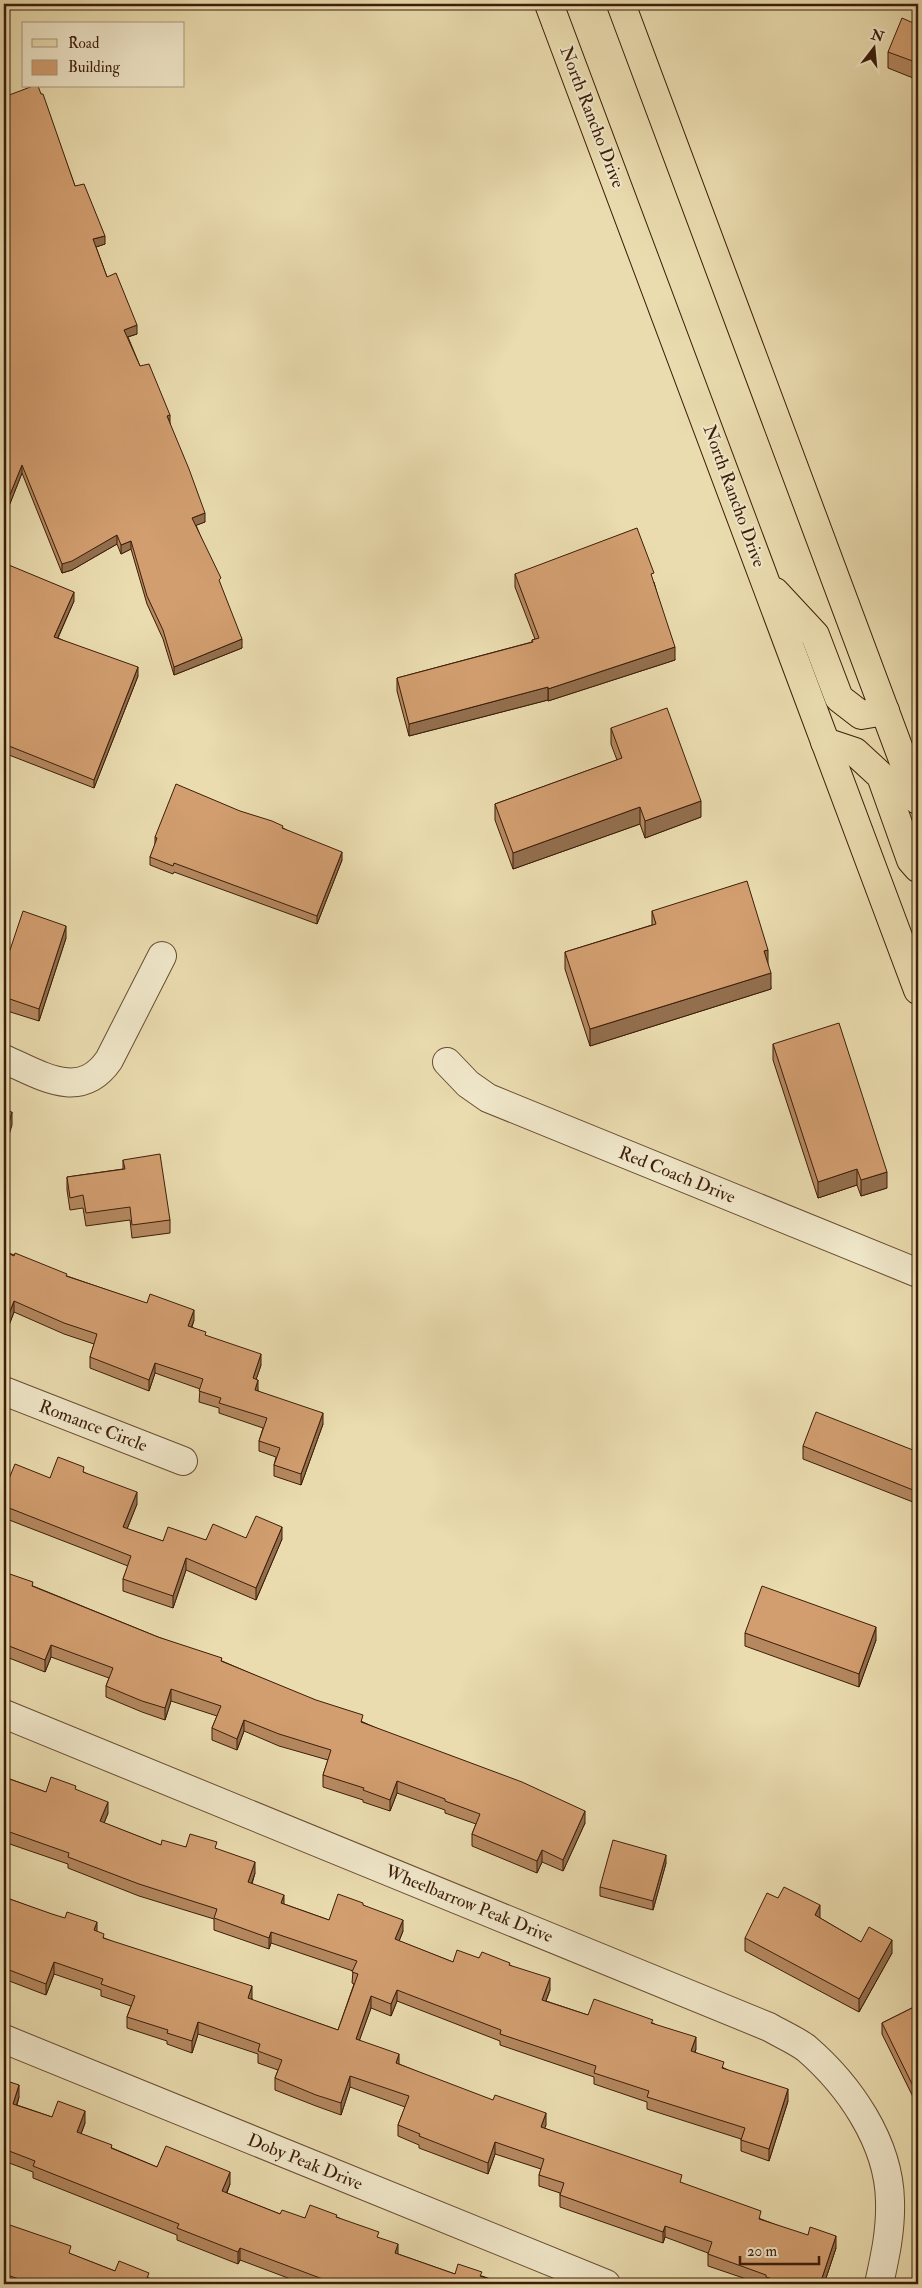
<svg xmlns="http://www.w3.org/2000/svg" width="922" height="2288" font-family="'IM FELL Double Pica',serif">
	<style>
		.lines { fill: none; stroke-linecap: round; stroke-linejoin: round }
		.minor-casing { stroke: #684d32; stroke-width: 30 }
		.major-casing { stroke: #3c1d09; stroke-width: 30 }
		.minor { stroke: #f1e8cb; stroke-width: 28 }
		.major { stroke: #eadcaf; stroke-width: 28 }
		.wall { fill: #b58860; stroke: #3c1d09 }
		.shaded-wall { fill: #936f4e; stroke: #3c1d09 }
		.building { fill: #d29e70; stroke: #3c1d09 }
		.labels { text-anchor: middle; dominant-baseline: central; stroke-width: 4; stroke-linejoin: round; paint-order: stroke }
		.street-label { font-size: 18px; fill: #3c1d09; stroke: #f1e8cb }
	</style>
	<rect width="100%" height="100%" fill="#eadcaf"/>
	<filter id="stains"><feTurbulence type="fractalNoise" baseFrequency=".004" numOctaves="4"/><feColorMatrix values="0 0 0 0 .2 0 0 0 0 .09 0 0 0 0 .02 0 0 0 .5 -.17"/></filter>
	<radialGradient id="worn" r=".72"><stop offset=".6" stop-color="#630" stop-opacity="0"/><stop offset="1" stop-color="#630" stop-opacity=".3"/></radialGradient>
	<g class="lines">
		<g class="minor-casing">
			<g id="minor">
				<path d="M4 1059C41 1075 80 1102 109 1060L162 956"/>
				<polyline points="447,1062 468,1084 488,1098 918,1273"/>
				<polyline points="4,1391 183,1461"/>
				<path d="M4 1714 769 2027C781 2034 795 2040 806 2048 849 2085 889 2142 890 2201 891 2230 885 2257 879 2284"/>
				<polyline points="4,2039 606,2284"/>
			</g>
		</g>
		<g class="major-casing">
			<g id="major">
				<polyline points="549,4 918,990"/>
				<polyline points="621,4 918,800"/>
				<polyline points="775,592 815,635 839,698 861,715 885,711"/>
				<polyline points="825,742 855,752 881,776 911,860 918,868"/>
			</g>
		</g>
		<use href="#minor" class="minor"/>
		<use href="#major" class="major"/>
	</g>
	<g class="wall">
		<polygon points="918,25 918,80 888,68 888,52"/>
		<polygon points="41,94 75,186 105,244 96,247 107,277 137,334 128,337 140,366 170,424 205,522 196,525 221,587 242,648 174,675 163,639 147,604 131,549 121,554 117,544 72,570 62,573 22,473 9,506 4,492 4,97"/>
		<polygon points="4,563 74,601 58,638 138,676 94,788 9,755 5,766 4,766"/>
		<polygon points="515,574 654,582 675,660 548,701 548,700 409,736 397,691 397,678 532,642 532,640 535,639 515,587"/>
		<polygon points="611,728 701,817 645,838 640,824 513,869 495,820 495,804 617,760 611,744"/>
		<polygon points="283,828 342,860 317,924 174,872 173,874 150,865 150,857 155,845 155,837"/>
		<polygon points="652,911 768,964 771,989 590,1046 565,969 565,952 652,925"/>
		<polygon points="66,938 39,1021 4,1010 4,952 9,953"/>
		<polygon points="773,1044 887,1188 861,1196 857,1185 818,1198 773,1060"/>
		<polygon points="123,1160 170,1220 170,1233 132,1238 130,1220 86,1226 83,1208 70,1210 67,1190 67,1177 123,1169"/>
		<polygon points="4,1251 67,1276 194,1320 192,1327 206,1336 261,1365 256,1379 258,1391 323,1424 301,1485 274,1476 274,1465 276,1457 259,1451 259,1441 263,1428 219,1413 219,1408 199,1402 200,1389 155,1373 149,1391 90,1368 90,1357 94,1344 64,1334 14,1312 6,1333 4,1332"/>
		<polygon points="803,1446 918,1452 918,1504 803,1459"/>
		<polygon points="84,1472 137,1504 127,1529 163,1541 206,1540 246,1538 282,1539 256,1600 186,1570 173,1608 123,1591 123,1579 128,1566 4,1518 4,1491 50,1478"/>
		<polygon points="4,1572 33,1586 158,1637 222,1661 363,1722 585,1823 563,1871 542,1862 537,1873 472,1846 472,1834 476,1824 445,1813 445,1810 397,1793 390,1811 363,1802 363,1800 323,1787 323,1775 328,1760 279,1746 244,1731 237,1750 212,1740 212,1728 217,1716 171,1701 165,1720 142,1712 106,1697 106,1686 109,1678 51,1657 45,1672 4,1656"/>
		<polygon points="745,1633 876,1640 859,1687 745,1646"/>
		<polygon points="4,1777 46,1792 76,1790 108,1813 104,1823 161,1845 217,1849 255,1873 252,1884 284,1904 329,1920 363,1905 403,1931 399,1941 453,1962 479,1958 510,1965 550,1990 546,2001 588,2015 653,2023 696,2049 695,2052 724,2068 788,2101 769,2161 741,2151 741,2139 647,2109 647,2102 594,2084 594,2077 500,2045 500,2041 397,2001 391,2016 371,2008 359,2040 399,2064 546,2125 544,2128 682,2183 761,2219 836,2248 824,2284 761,2284 708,2266 708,2253 665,2237 663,2243 560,2207 560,2193 539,2186 539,2175 541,2169 495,2154 488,2174 419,2148 419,2145 398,2136 398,2125 405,2107 350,2087 341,2115 316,2106 275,2090 275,2078 278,2070 258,2063 258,2054 198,2034 192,2053 167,2044 167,2041 127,2028 127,2017 131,2006 101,1996 101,1990 54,1974 46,1995 4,1979 4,1897 97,1931 104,1938 252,1998 252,2000 338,2030 354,1984 352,1983 353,1971 271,1943 269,1949 214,1930 214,1919 139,1896 68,1868 68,1864 4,1842"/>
		<polygon points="666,1863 653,1910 600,1896 600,1887"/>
		<polygon points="820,1918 861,1942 892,1953 859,2012 745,1951 745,1938"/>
		<polygon points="918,2005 918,2107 882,2034 882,2023"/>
		<polygon points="4,2080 19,2097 17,2105 52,2117 85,2123 81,2134 112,2148 157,2167 230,2184 227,2193 280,2214 305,2218 337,2217 379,2238 398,2254 455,2274 482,2276 505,2284 304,2284 240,2260 238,2264 177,2240 177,2235 33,2178 33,2172 4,2161"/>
		<polygon points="4,2223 71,2254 115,2271 149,2278 167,2284 4,2284"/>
	</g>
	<g class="shaded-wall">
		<polygon points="105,236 105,244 93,248 93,239"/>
		<polygon points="137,325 137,334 124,338 124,330"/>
		<polygon points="170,415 170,424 167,416"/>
		<polygon points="22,465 22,473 9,506 9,497"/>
		<polygon points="205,513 205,522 192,527 192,518"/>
		<polygon points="117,535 117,544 72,570 62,573 62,564"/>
		<polygon points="131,541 131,549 121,554 121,545"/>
		<polygon points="74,592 74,601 54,646 54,637"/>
		<polygon points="242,639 242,648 174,675 174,667"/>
		<polygon points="675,647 675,660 548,701 548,689"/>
		<polygon points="138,667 138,676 94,788 94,780"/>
		<polygon points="548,687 548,700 409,736 409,724"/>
		<polygon points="9,746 9,755 5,766 5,757"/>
		<polygon points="701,801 701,817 645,838 645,821"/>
		<polygon points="640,807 640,824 513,869 513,853"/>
		<polygon points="342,852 342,860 317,924 317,916"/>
		<polygon points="66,926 66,938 39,1021 39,1009"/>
		<polygon points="768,950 768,966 764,951"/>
		<polygon points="771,973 771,989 590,1046 590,1029"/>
		<polygon points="12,1112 12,1125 4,1151 4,1139"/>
		<polygon points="857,1169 857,1185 818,1198 818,1182"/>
		<polygon points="887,1172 887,1188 861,1196 861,1180"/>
		<polygon points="14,1301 14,1312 6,1333 6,1322"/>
		<polygon points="194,1310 194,1320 188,1336 188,1326"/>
		<polygon points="261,1354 261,1365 253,1389 253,1378"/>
		<polygon points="155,1363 155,1373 149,1391 149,1380"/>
		<polygon points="258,1380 258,1391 255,1390"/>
		<polygon points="323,1413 323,1424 301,1485 301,1474"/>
		<polygon points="137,1492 137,1504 123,1539 123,1527"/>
		<polygon points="282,1527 282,1539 256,1600 256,1588"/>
		<polygon points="186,1558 186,1570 173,1608 173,1596"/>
		<polygon points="876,1627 876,1640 859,1687 859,1674"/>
		<polygon points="51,1645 51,1657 45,1672 45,1660"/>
		<polygon points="171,1689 171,1701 165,1720 165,1708"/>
		<polygon points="244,1720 244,1731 237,1750 237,1739"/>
		<polygon points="397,1781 397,1793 390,1811 390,1800"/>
		<polygon points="108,1802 108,1813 100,1833 100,1821"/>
		<polygon points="585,1811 585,1823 563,1871 563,1860"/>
		<polygon points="542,1850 542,1862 537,1873 537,1861"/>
		<polygon points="666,1855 666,1863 653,1910 653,1901"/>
		<polygon points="255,1862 255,1873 248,1894 248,1882"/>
		<polygon points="284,1895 284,1906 281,1903"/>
		<polygon points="820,1905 820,1918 815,1928 815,1915"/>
		<polygon points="403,1920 403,1931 395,1951 395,1939"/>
		<polygon points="97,1922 97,1933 94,1930"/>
		<polygon points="271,1932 271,1943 269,1949 269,1938"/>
		<polygon points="892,1940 892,1953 859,2012 859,1999"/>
		<polygon points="54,1962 54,1974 46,1995 46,1984"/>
		<polygon points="550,1978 550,1990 542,2011 542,2000"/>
		<polygon points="252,1986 252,1998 248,2010 248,1998"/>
		<polygon points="397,1990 397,2001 391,2016 391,2004"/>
		<polygon points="371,1996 371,2008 356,2050 356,2039"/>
		<polygon points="198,2022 198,2034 192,2053 192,2041"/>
		<polygon points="696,2037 696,2049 691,2063 691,2051"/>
		<polygon points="399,2054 399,2066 396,2063"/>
		<polygon points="350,2076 350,2087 341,2115 341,2103"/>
		<polygon points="19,2085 19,2097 13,2116 13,2104"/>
		<polygon points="788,2089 788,2101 769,2161 769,2149"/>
		<polygon points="85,2111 85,2123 77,2144 77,2132"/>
		<polygon points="546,2113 546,2125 541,2138 541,2127"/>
		<polygon points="495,2142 495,2154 488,2174 488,2163"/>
		<polygon points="230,2172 230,2184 222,2203 222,2191"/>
		<polygon points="665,2226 665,2237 663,2243 663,2232"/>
		<polygon points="836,2236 836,2248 824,2284 820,2284"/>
		<polygon points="398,2244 398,2256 395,2253"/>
		<polygon points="240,2248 240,2260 238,2264 238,2252"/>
	</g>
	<g class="building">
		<polygon points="902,18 918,25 918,63 888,52"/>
		<polygon points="33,86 38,86 41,94 43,94 75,186 84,184 105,236 93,239 107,277 116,273 137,325 124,330 140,366 149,364 170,415 167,416 189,469 205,513 192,518 221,578 219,580 242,639 174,667 163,630 147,596 131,541 121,545 117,535 72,561 62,564 22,465 9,497 4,484 4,97"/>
		<polygon points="637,528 654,573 651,574 675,647 548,689 548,687 409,724 397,678 533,642 532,640 539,638 515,574"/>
		<polygon points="4,563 74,592 54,637 138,667 94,780 9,746 5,757 4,757"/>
		<polygon points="667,708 701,801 645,821 640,807 513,853 495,804 622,758 611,728"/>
		<polygon points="176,784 240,811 272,821 283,826 282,828 342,852 317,916 174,863 173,866 150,857 157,838 155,837"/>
		<polygon points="747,881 768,950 764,951 771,973 590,1029 565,952 656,924 652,911"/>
		<polygon points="23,911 66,926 39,1009 4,997 4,952 9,953"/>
		<polygon points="839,1023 887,1172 861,1180 857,1169 818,1182 773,1044"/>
		<polygon points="4,1110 12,1112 4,1139"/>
		<polygon points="160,1154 170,1220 132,1225 130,1207 86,1213 83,1195 70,1198 67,1177 125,1169 123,1160"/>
		<polygon points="4,1251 14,1256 15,1253 67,1274 66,1276 147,1303 150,1294 194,1310 188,1326 206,1332 205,1335 261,1354 253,1378 258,1380 255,1390 323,1413 301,1474 274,1465 280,1448 259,1441 267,1418 219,1403 221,1398 199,1391 203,1379 155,1363 149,1380 90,1357 97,1334 64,1323 14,1301 6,1322 4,1321"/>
		<polygon points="816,1412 918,1452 918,1492 803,1446"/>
		<polygon points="58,1457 84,1467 83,1472 137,1492 123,1527 163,1541 168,1527 206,1540 213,1524 246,1538 256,1516 282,1527 256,1588 186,1558 173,1596 123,1579 131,1556 4,1506 4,1491 15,1464 50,1478"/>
		<polygon points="4,1572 33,1582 32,1586 158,1637 222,1658 221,1661 316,1700 363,1715 361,1722 522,1782 585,1811 563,1860 542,1850 537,1861 472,1834 480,1814 445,1801 445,1799 397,1781 390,1800 363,1790 364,1788 323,1775 331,1750 279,1734 244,1720 237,1739 212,1728 221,1706 171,1689 165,1708 142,1701 106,1686 113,1668 51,1645 45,1660 4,1644"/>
		<polygon points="762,1586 876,1627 859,1674 745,1633"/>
		<polygon points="4,1777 46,1792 51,1777 76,1786 75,1789 108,1802 100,1821 161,1845 162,1840 186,1847 190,1834 217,1842 215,1848 255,1862 248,1882 284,1895 281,1903 329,1920 338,1894 363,1903 363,1905 403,1920 395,1939 453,1962 457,1950 479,1958 482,1952 510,1963 509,1965 550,1978 542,2000 588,2015 594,1999 653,2020 651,2023 696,2037 691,2051 724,2062 722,2068 788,2089 769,2149 741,2140 745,2128 647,2097 649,2091 594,2073 596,2066 500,2034 501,2030 397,1990 391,2004 371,1996 356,2039 399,2054 396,2063 493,2100 495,2095 546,2113 541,2127 682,2175 680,2182 761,2211 759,2219 808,2235 810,2227 836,2236 820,2284 789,2284 766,2277 766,2275 708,2254 712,2242 665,2226 663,2232 560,2195 564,2183 539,2175 544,2159 495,2142 488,2163 419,2136 420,2134 398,2125 409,2096 350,2076 341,2103 316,2095 275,2078 282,2060 258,2051 260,2044 198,2022 192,2041 167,2033 168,2030 127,2017 135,1996 101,1984 103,1979 54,1962 46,1984 4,1968 4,1897 52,1914 65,1918 67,1912 97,1922 94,1930 104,1934 103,1938 252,1986 248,1998 338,2030 358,1974 352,1972 357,1961 271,1932 269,1938 214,1918 217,1909 139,1884 68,1857 69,1853 4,1830"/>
		<polygon points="613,1840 666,1855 653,1901 600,1887"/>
		<polygon points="784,1887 820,1905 815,1915 861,1942 869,1927 892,1940 859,1999 745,1938 767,1893 778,1898"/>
		<polygon points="918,2005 918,2096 882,2023"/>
		<polygon points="4,2080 19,2085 13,2104 52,2117 58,2101 85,2111 77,2132 112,2145 111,2148 157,2167 166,2146 230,2172 222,2191 280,2214 282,2210 305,2218 310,2205 337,2215 336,2217 379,2232 377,2237 398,2244 395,2253 455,2274 458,2264 482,2272 480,2276 505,2284 336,2284 240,2248 238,2252 177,2228 179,2224 33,2166 35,2161 4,2149"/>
		<polygon points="4,2223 71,2246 69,2253 115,2271 119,2261 149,2273 147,2278 167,2284 27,2284 28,2282 4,2274"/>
	</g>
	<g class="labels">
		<g class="street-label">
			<text transform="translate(592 117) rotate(69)">North Rancho Drive</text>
			<text transform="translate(734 496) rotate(70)">North Rancho Drive</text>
			<text transform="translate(677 1175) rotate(22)">Red Coach Drive</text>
			<text transform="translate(93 1426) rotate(21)">Romance Circle</text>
			<text transform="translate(469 1904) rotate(22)">Wheelbarrow Peak Drive</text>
			<text transform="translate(305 2162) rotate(22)">Doby Peak Drive</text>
		</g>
	</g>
	<rect width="922" height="2288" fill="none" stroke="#eadcaf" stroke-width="20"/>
	<rect x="5" y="5" width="912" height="2278" fill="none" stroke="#3c1d09" stroke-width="2.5"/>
	<rect x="10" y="10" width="902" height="2268" fill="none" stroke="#3c1d09"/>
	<rect x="22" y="22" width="162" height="65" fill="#f1e8cb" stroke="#a9977d"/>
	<rect x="32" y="39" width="25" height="8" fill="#eadcaf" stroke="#a9977d"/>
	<text x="68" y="48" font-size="15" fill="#3c1d09">Road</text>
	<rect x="32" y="60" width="25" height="15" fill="#d29e70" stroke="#a9977d"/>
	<text x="68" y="72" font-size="15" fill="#3c1d09">Building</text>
	<g transform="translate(874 48) rotate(16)" stroke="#f1e8cb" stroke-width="4" paint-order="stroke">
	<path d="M0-4L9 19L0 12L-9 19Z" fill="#3c1d09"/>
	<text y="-8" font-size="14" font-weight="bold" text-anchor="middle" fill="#3c1d09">N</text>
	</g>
	<path d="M740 2256v8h79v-8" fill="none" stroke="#3c1d09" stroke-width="2.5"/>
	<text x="747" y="2256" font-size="15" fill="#3c1d09" stroke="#f1e8cb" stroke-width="4" paint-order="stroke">20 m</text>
	<rect width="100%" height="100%" filter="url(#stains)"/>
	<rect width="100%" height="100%" fill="url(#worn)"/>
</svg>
